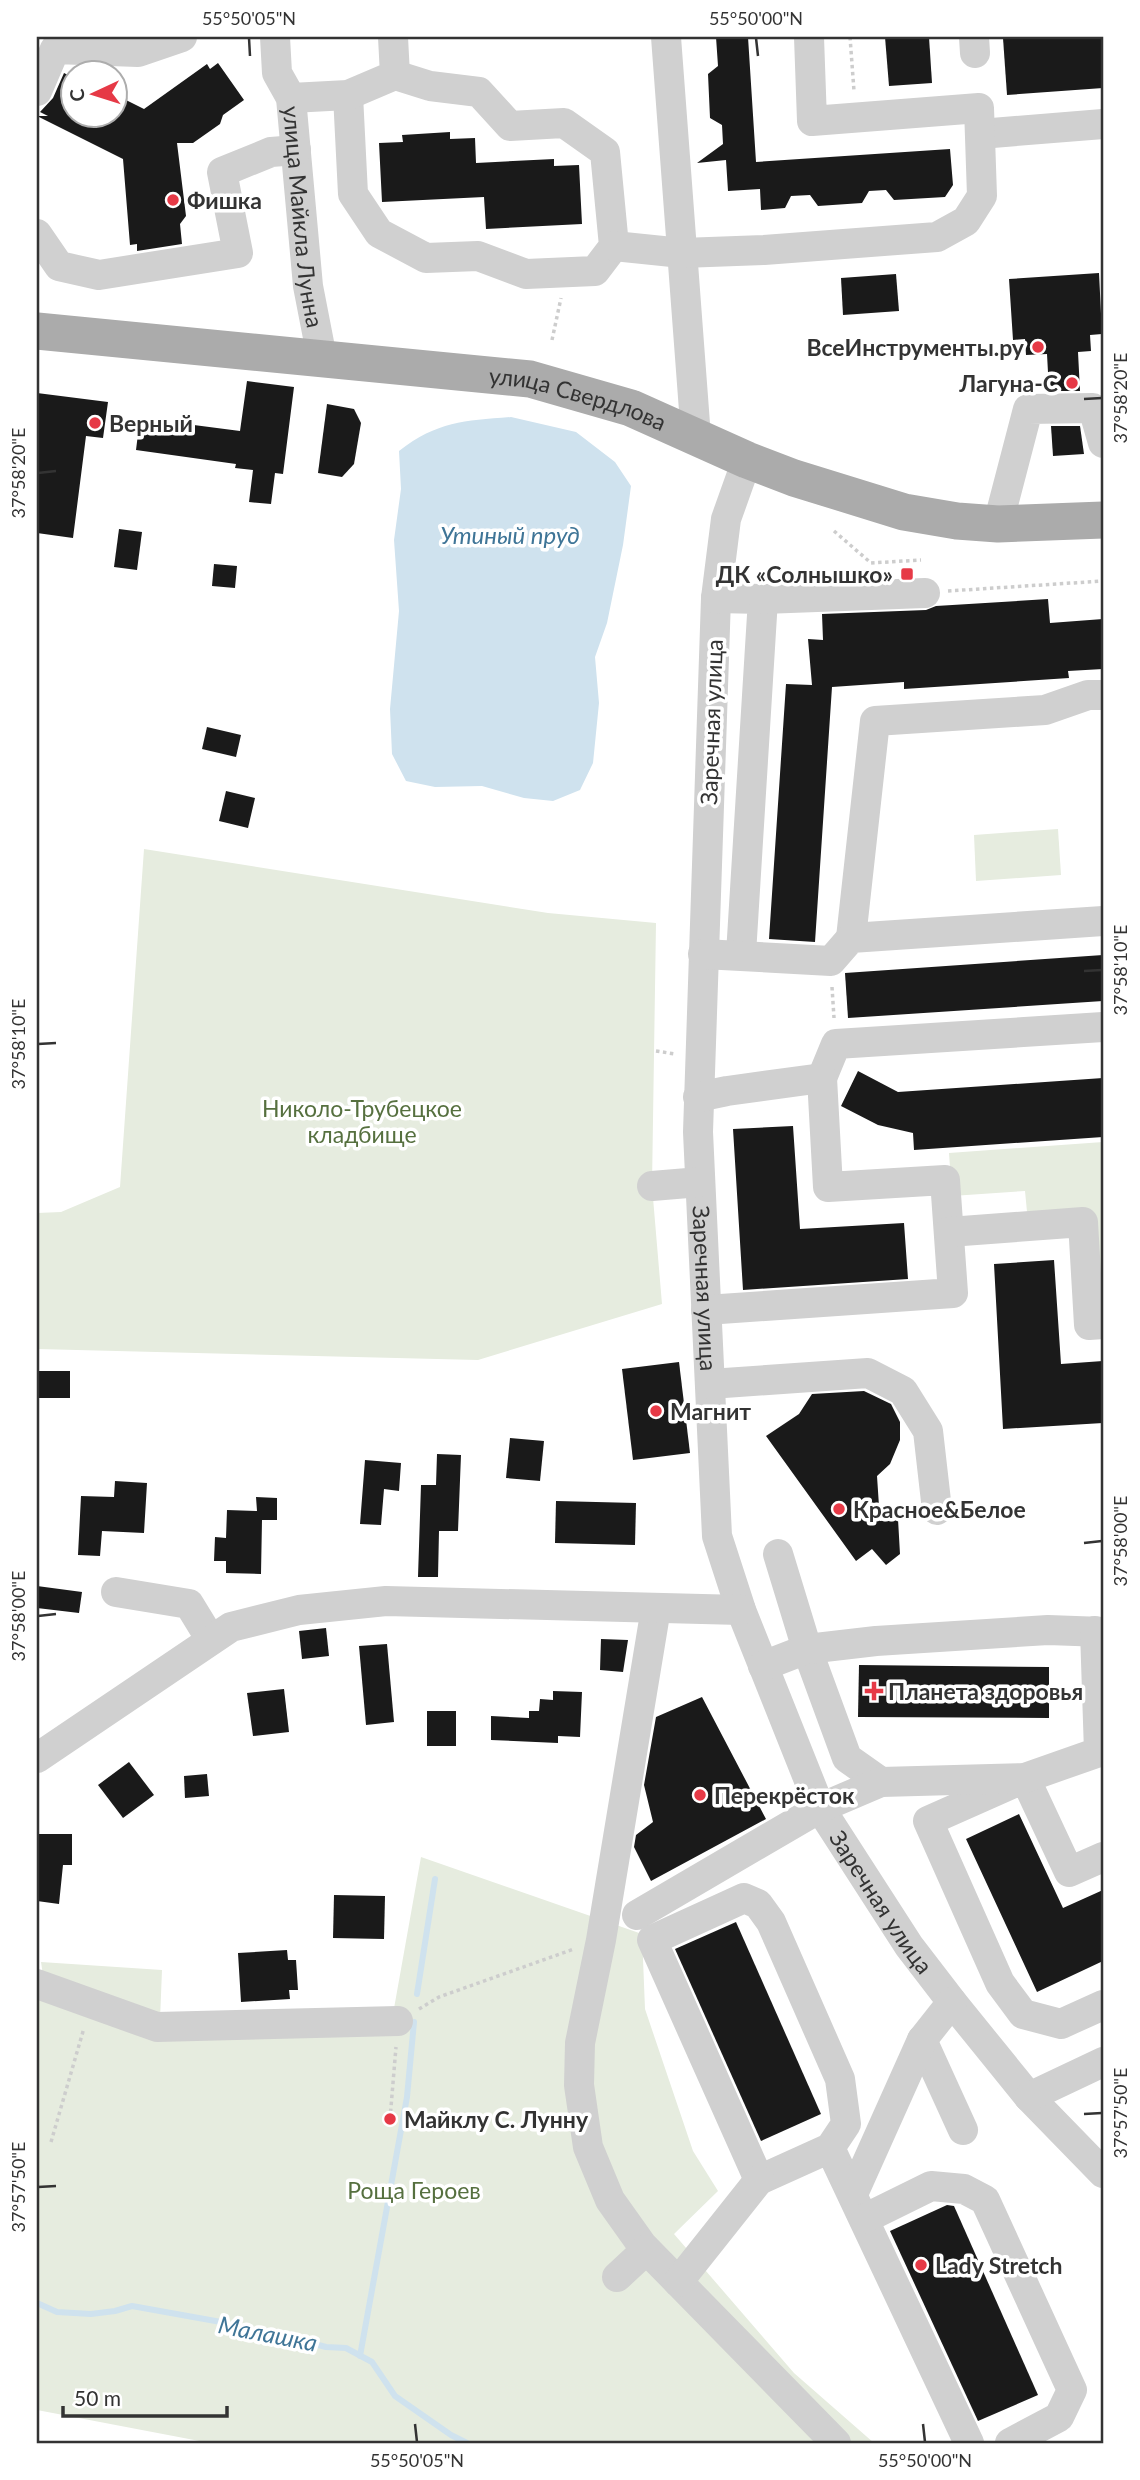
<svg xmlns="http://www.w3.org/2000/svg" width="1140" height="2480" font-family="Lato,sans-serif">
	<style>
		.green { fill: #e6ecdf }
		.water { fill: #cfe2ee }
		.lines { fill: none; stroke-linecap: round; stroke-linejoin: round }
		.stream { stroke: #cfe2ee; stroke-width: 6 }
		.building { fill: #1a1a1a }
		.path { stroke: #cdcdcd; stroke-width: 3.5; stroke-dasharray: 3.5 3.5; stroke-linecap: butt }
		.minor { stroke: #d0d0d0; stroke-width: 30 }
		.major { stroke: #ababab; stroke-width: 37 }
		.ticks { fill: none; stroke: #333; stroke-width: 2.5 }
		.poi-dot { fill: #e63946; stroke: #fff; stroke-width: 2.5 }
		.labels { text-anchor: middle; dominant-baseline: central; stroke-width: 7; stroke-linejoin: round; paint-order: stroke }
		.poi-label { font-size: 23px; font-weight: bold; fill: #333; stroke: #fff; text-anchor: start }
		.street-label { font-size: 23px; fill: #333; stroke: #fff }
		.park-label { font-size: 23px; fill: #56703f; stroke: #fff }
		.water-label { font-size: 24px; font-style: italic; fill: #3f7597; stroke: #fff }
		.neatline { fill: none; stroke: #333; stroke-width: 2.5 }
		.ticks-label { font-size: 18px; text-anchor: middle; fill: #333 }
	</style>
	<rect width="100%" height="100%" fill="#fff"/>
	<g class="green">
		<polygon points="1058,829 1061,875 976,881 974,835"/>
		<polygon points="144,849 548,913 656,923 652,1186 662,1304 478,1360 37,1349 37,1213 61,1212 120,1187"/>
		<polygon points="1103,1142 1103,1286 1093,1286 1088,1218 1028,1222 1025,1191 952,1196 949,1153"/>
		<polygon points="421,1857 642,1934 645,2009 693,2151 718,2191 674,2234 794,2373 874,2443 210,2443 37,2410 37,1990 45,1989 41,1962 162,1970 160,2020 393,2014"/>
	</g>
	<path class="water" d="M511 417 576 432 615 462 631 486 623 545 607 623 595 657 599 703 593 763 580 790 553 801 524 798 482 786 435 787 406 781 392 754 390 709 399 611 394 540 401 489 399 451C438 421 464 421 511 417Z"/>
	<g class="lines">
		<g class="stream">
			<polyline points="417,1994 435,1879"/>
			<polyline points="37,2303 57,2312 91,2314 115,2311 132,2306 221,2322 242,2330 262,2330 326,2347 346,2348 372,2362 395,2396 451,2435 467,2443"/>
			<polyline points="360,2356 407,2097 414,2022"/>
		</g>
	</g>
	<g class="building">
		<polygon points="716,37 748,37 756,162 950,149 953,185 945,197 894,200 886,190 869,191 862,203 818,206 810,195 791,196 785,208 761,210 760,189 728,191 726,160 697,163 723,144 722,125 710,118 708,74 718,66"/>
		<polygon points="885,37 929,37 932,83 889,86"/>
		<polygon points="1103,37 1103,88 1007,95 1003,38"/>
		<polygon points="218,63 244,100 223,115 220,124 193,143 177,143 186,216 180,224 182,244 137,251 137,244 130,245 123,159 37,116 48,116 40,112 53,98 64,73 74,78 74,116 116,116 116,95 144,109 207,64 210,69"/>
		<polygon points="450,132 450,139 475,138 476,163 554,159 554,166 579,165 582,224 486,229 484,197 382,202 379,143 403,142 402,135"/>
		<polygon points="1099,273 1102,334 1090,335 1091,351 1078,352 1080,391 1049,391 1047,354 1026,355 1025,339 1013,340 1009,279"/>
		<polygon points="896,274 899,311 843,315 841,278"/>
		<polygon points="247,381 294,387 283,474 275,473 271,504 249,502 253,470 235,468 236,464 136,450 140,418 240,431"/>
		<polygon points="37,393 108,402 103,438 86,436 73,538 37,533"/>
		<polygon points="327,404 354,409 361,423 354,464 342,477 318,473"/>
		<polygon points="1051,426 1080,426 1084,454 1053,456"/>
		<polygon points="119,529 142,532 137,570 114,567"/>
		<polygon points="214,564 237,566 235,588 212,586"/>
		<polygon points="1048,599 1050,623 1103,619 1103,669 1068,671 1069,678 904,689 904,682 832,687 815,942 769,939 786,684 812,685 808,639 823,640 822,614 926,610 936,606"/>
		<polygon points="207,727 241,735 236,757 202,749"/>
		<polygon points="226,791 255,798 248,828 219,821"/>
		<polygon points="1103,955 1103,1001 848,1018 845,973"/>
		<polygon points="858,1071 898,1092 1103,1078 1103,1137 914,1150 913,1133 878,1125 841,1106"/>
		<polygon points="793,1126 800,1229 904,1223 908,1279 743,1290 733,1129"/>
		<polygon points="1054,1260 1061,1364 1103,1361 1103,1423 1003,1429 994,1264"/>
		<polygon points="679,1362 690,1453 633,1460 622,1369"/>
		<rect x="37" y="1371" width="33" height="27"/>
		<polygon points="864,1391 891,1404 900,1422 900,1440 890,1464 877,1476 880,1521 898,1519 900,1554 886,1565 872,1549 856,1561 766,1436 799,1414 812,1394"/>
		<polygon points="510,1438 544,1441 540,1481 506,1478"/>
		<polygon points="437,1454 461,1455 458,1531 439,1531 438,1577 418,1577 421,1485 436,1485"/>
		<polygon points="365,1460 401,1463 399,1491 384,1489 381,1525 360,1524"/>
		<polygon points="115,1481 147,1483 144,1533 102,1531 100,1556 78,1555 81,1496 114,1497"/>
		<polygon points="256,1497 277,1498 277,1520 262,1520 261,1574 226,1573 226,1561 214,1561 215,1537 226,1538 227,1510 257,1511"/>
		<polygon points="556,1501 636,1503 635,1545 555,1543"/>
		<polygon points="37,1586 82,1592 79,1613 37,1608"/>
		<polygon points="326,1628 329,1656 302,1659 299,1631"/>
		<polygon points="601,1639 628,1640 623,1672 600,1670"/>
		<polygon points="387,1644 394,1722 366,1725 359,1646"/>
		<polygon points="859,1665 1049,1667 1049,1718 858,1717"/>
		<polygon points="284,1689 289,1732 253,1736 247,1693"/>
		<polygon points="553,1691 582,1692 580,1737 558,1736 558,1743 491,1740 491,1716 529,1718 529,1711 539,1711 540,1699 553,1700"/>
		<polygon points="702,1697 766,1819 651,1881 634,1847 636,1835 653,1822 644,1785 656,1717"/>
		<rect x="427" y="1711" width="29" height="35"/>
		<polygon points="129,1762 154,1795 123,1818 98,1785"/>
		<polygon points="207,1774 209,1796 185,1798 184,1776"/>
		<polygon points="1019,1814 1063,1908 1103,1890 1103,1961 1037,1992 966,1839"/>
		<polygon points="39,1834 72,1834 72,1865 63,1865 59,1904 37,1901"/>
		<polygon points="334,1895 385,1896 384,1939 333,1938"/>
		<polygon points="736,1922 821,2114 761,2141 675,1949"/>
		<polygon points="287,1950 288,1960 296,1960 298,1990 289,1990 290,1999 241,2002 238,1953"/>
		<polygon points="947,2205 954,2206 1038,2395 978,2421 890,2231"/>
	</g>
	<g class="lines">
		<g class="path">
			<polyline points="850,37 854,91"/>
			<polyline points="552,340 561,298"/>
			<polyline points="834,531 871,563 921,560"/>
			<polyline points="948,591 1103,581"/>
			<polyline points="832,987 834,1018"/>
			<polyline points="656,1051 675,1054"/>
			<polyline points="419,2009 439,1997 574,1949"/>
			<polyline points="390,2119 396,2047"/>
			<polyline points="51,2142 84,2028"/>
		</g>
		<g class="minor">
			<path id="s1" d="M275 37 277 73 291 98 308 286 322 358"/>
			<polyline points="666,37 696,437"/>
			<polyline points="974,37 975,53"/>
			<polyline points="37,91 55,49 138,52 182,37"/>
			<polyline points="348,95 353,194 379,233 426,258 478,256 526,274 595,271 614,246 605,152 564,123 510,126 479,92 430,86 395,75"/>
			<polyline points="291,98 348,95 395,75 393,37"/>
			<polyline points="980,134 1103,124"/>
			<polyline points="37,234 59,266 99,275 238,253 222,172 271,152 296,150"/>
			<polyline points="614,246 682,253 764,250 937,237 966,221 982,196 979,108 812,121 809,37"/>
			<path id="s2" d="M747 460 726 519 716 598 698 1132 717 1536 741 1610 820 1808 909 1946 952 2002 1029 2097 1103 2173"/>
			<polyline points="998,524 1028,409 1093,408 1103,443"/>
			<polyline points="716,598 763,599 741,954"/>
			<polyline points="763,599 925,593"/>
			<polyline points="851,938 875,721 1045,710 1088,695 1103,695"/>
			<polyline points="703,954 831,961 851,938 1103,921"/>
			<polyline points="822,1078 836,1044 1103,1027"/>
			<polyline points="698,1097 727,1091 822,1078 828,1187 945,1180 953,1293 706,1310"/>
			<polyline points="652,1186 700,1182"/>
			<polyline points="949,1232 1083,1222 1089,1325 1103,1324"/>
			<polyline points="710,1384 868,1373 903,1391 928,1431 937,1510"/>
			<polyline points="778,1554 807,1649 847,1758 881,1782"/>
			<polyline points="116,1592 189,1604 211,1640"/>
			<polyline points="656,1608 601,1940 580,2043 579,2085 588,2147 610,2200 642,2245 836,2443"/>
			<polyline points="763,1666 807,1649 876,1641 1048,1630 1103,1632"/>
			<polyline points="37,1758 231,1627 299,1610 386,1601 741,1610"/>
			<polyline points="1103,1857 1069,1872 1025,1778 928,1821 1000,1983 1023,2014 1061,2024 1103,2005"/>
			<polyline points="637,1915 820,1808 881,1782 1025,1778 1099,1752 1095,1631"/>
			<polyline points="37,1984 157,2027 398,2021"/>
			<polyline points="922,2040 963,2130"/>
			<polyline points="1029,2097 1103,2062"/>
			<polyline points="830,2148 846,2124 840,2079 771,1922 758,1904 744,1898 652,1940 759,2180 830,2148 969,2443"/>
			<polyline points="853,2194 922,2040 952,2002"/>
			<polyline points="864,2219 931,2186 964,2189 985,2200 1072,2390 1059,2417 1010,2443"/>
			<polyline points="617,2277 646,2250"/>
			<polyline points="678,2282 759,2180"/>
		</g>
		<path class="major" id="s3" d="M37 331 530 379 631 408 747 460 794 478 904 512 957 521 998 524 1103 520"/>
	</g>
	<path class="ticks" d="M249 38 250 56M756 38 758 56M1084 399 1102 398M38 473 56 471M1084 971 1102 970M38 1044 56 1043M1084 1543 1102 1541M38 1616 56 1614M1084 2114 1102 2113M38 2187 56 2186M415 2424 417 2442M923 2424 925 2442"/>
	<g class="poi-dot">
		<circle cx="173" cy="200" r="7"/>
		<circle cx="1038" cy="347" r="7"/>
		<circle cx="1072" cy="383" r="7"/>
		<circle cx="95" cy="423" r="7"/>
		<rect x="900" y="567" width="14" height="14" rx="3.5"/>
		<circle cx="656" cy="1411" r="7"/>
		<circle cx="839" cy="1509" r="7"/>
		<path d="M870.5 1680.5h7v7h7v7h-7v7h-7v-7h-7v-7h7z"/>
		<circle cx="700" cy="1795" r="7"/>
		<circle cx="390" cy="2119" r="7"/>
		<circle cx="921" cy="2265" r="7"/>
	</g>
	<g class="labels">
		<g class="poi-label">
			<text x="187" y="200">Фишка</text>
			<text x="1024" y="347" text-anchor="end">ВсеИнструменты.ру</text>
			<text x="1058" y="383" text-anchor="end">Лагуна-С</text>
			<text x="109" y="423">Верный</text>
			<text x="893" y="574" text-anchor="end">ДК «Солнышко»</text>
			<text x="670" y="1411">Магнит</text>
			<text x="853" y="1509">Красное&amp;Белое</text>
			<text x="888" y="1691">Планета здоровья</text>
			<text x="714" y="1795">Перекрёсток</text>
			<text x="404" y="2119">Майклу С. Лунну</text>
			<text x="935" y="2265">Lady Stretch</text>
		</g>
		<g class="street-label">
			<text stroke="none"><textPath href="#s1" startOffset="184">улица Майкла Лунна</textPath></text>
			<text stroke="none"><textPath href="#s3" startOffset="546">улица Свердлова</textPath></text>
			<text transform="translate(711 722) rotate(-88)">Заречная улица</text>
			<text stroke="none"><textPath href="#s2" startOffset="833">Заречная улица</textPath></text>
			<text stroke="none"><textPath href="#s2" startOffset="1484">Заречная улица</textPath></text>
		</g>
		<g class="park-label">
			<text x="362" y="1108">Николо-Трубецкое<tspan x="362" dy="26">кладбище</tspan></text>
			<text x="414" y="2190">Роща Героев</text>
		</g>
		<g class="water-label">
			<text x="510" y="534">Утиный пруд</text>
			<text transform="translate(268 2333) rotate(11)">Малашка</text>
		</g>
	</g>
	<rect width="1140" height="2480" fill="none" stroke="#ffffff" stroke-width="77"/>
	<g transform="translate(94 94) rotate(266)"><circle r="33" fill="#ffffff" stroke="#adadad" stroke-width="2"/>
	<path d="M0-5L12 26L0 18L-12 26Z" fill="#e63946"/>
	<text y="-10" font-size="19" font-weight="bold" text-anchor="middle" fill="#333333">С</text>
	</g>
	<path d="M63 2406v10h164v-10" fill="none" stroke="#333333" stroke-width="3.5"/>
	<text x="74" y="2406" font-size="21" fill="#333333" stroke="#ffffff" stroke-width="5" paint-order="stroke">50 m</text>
	<rect x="38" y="38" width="1064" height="2404" class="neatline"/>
	<g class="ticks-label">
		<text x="249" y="25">55°50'05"N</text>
		<text x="756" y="25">55°50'00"N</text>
		<text transform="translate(1121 398) rotate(-90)" y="6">37°58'20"E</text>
		<text transform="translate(19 473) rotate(-90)" y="6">37°58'20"E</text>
		<text transform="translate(1121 970) rotate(-90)" y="6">37°58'10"E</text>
		<text transform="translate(19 1044) rotate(-90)" y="6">37°58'10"E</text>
		<text transform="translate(1121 1541) rotate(-90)" y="6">37°58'00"E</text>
		<text transform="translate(19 1616) rotate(-90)" y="6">37°58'00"E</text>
		<text transform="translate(1121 2113) rotate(-90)" y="6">37°57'50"E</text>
		<text transform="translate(19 2187) rotate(-90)" y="6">37°57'50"E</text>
		<text x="417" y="2467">55°50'05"N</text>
		<text x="925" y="2467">55°50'00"N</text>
	</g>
</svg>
